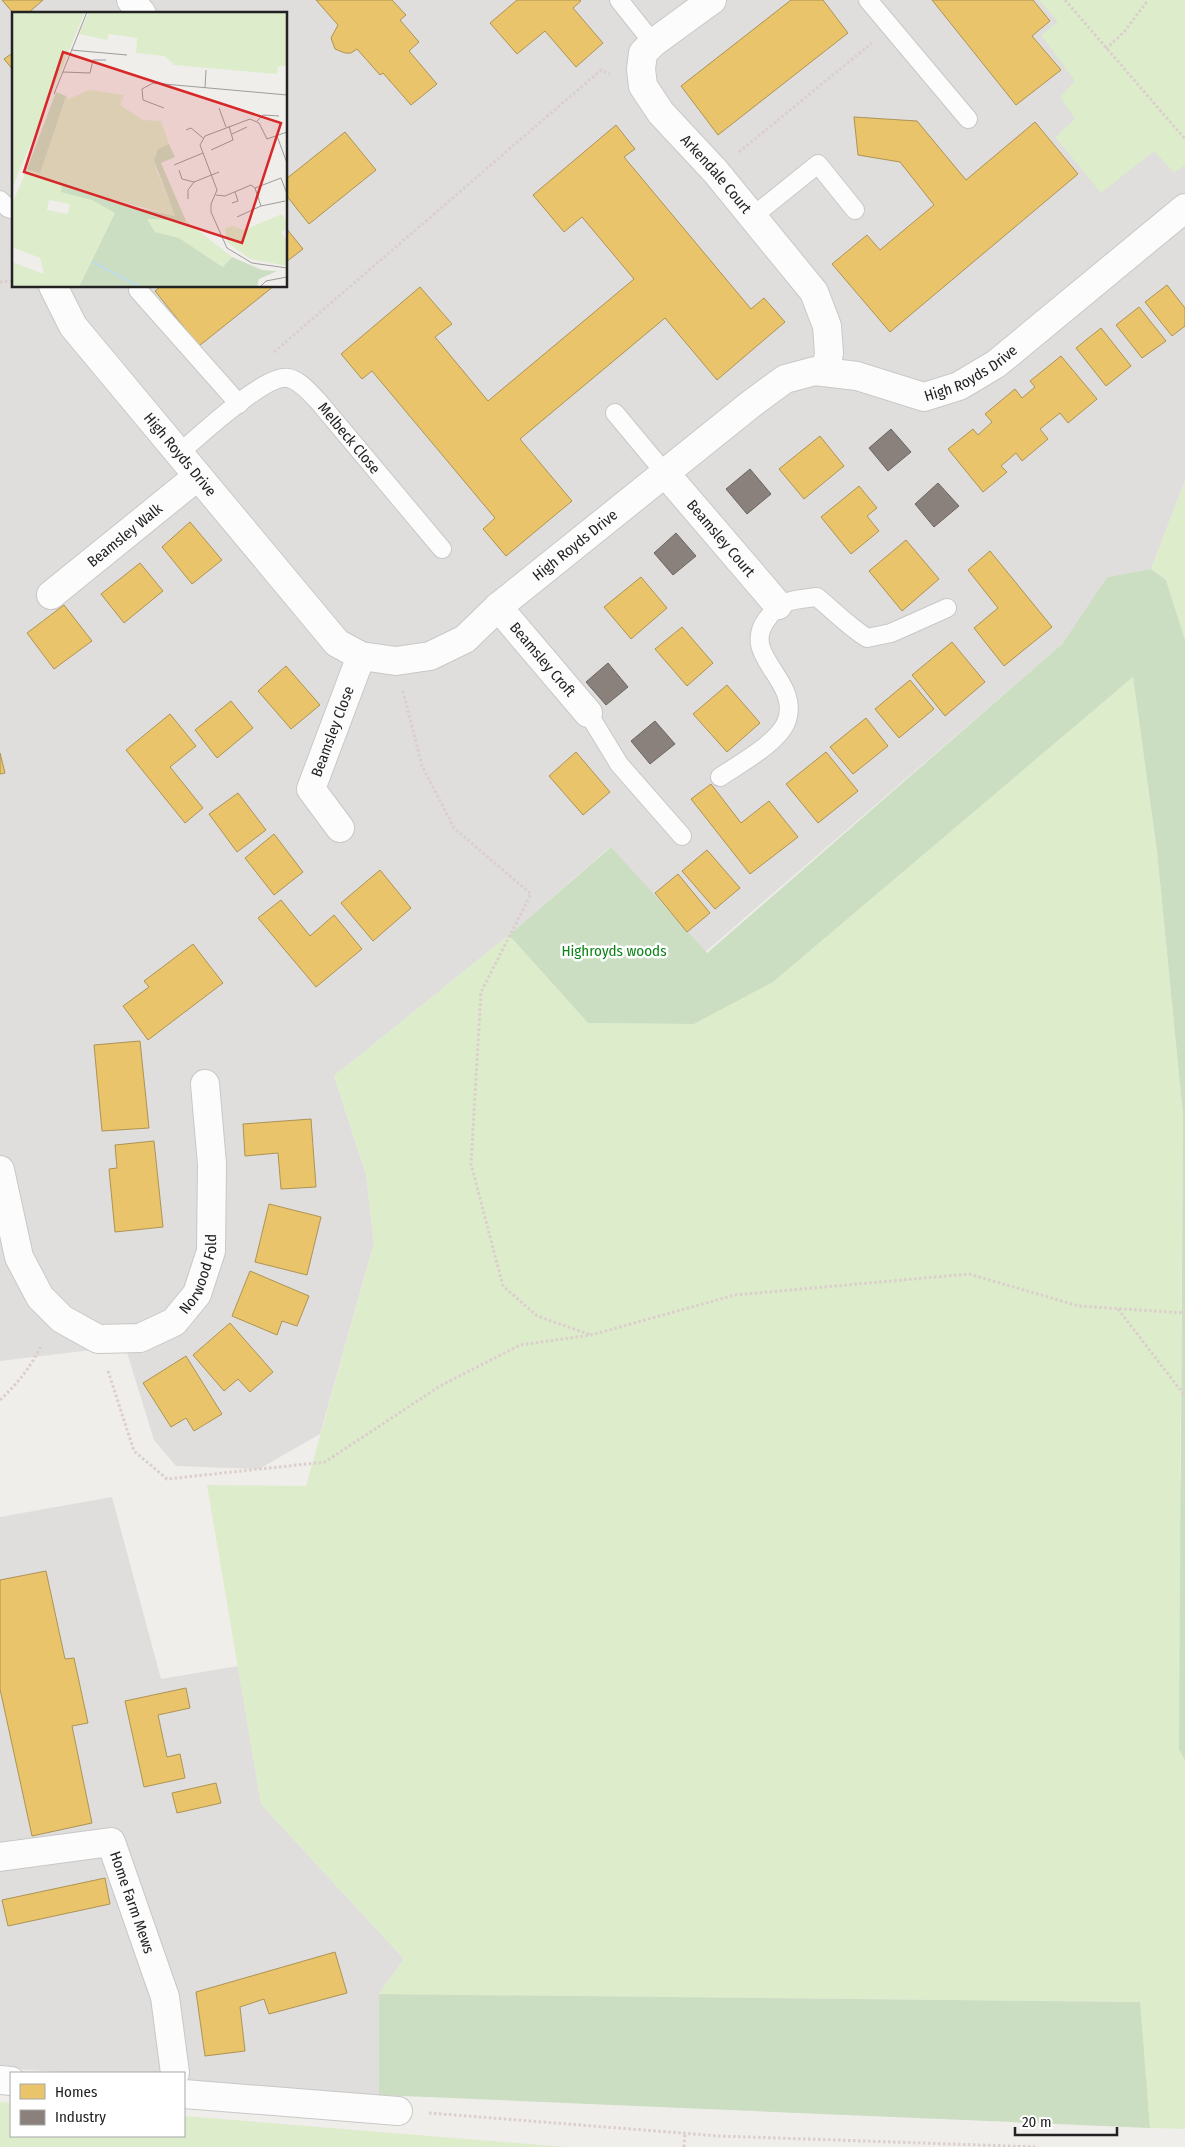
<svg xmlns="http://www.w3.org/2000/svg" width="1185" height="2147" font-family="'Fira Sans Condensed',sans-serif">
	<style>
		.residential { fill: #dfdedc; fill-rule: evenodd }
		.grass { fill: #ddeccb }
		.forest { fill: #cbdec1 }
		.homes { fill: #e9c46a; stroke: #ad9354 }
		.industry { fill: #8a817c; stroke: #6b6461 }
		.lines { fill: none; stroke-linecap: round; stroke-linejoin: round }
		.service-casing { stroke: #c9c8c7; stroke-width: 20 }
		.minor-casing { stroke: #c9c8c7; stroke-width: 30 }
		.path { stroke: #dccecd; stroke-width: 3; stroke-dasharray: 2.5 2.5; stroke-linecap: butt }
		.service { stroke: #fdfcfc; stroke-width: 18 }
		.minor { stroke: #fdfcfc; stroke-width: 28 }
		.labels { text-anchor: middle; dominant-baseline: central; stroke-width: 5; stroke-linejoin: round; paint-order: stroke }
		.street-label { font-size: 15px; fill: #222; stroke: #fff }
		.park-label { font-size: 15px; fill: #0c8416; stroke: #fff }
		.inset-river { fill: none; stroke: #bfdbe3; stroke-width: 2.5 }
		.inset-road { fill: none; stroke: #9e9c9b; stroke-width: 1 }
		.view { fill: #d62828; fill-opacity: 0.15; stroke: #d62828; stroke-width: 2.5 }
		.inset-edge { fill: none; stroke: #222; stroke-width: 2.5 }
	</style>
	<rect width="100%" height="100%" fill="#f0eeeb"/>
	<g class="residential">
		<path d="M0 0H1185V481L1151 569 1107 577 1062 644 703 954 610 847 509 935 334 1076 366 1174 374 1243 320 1434 259 1469 176 1466 154 1440 125 1346 0 1361ZM14 14H286V286H14Z"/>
		<polygon points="112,1497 161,1679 238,1666 261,1804 404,1959 379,1994 379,2095 184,2081 184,2073 76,2073 0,2068 0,1517"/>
	</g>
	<g class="grass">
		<polygon points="1039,0 1185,0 1185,165 1174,173 1154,151 1101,193 1055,137 1075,119 1060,97 1075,81 1041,35 1058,22"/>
		<polygon points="1185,481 1185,640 1166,580 1151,569"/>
		<polygon points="1133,677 1157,851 1183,1115 1180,1480 1185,1479 1185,2129 1150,2128 1139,2002 379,1994 404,1959 261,1804 207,1485 306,1486 374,1243 366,1174 334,1076 509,935 588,1023 694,1024 773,982"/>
		<polygon points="0,2102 11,2103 11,2136 184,2136 184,2116 566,2147 0,2147"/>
	</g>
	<g class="forest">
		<polygon points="1151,569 1166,580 1185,640 1185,1760 1179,1749 1183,1115 1157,851 1133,677 773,982 694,1024 588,1023 509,935 611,847 707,953 1062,644 1107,577"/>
		<polygon points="379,1994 1140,2002 1150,2128 379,2095"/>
	</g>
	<g class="homes">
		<polygon points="2,0 43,0 27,14 14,14"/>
		<polygon points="316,0 392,0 406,15 400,20 419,42 409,51 437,84 411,105 383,73 380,75 357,49 351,53 345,53 335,49 331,38 338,25"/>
		<polygon points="517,0 580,0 581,1 573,8 603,43 576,67 545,31 517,54 490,23"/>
		<polygon points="791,0 823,0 848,33 718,135 681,86"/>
		<polygon points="932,0 1033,0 1050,21 1032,36 1061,70 1016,105"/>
		<polygon points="14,52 14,71 4,59"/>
		<polygon points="854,117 917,121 966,180 1035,122 1078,174 890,332 832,264 867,235 880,250 934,205 900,162 858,155"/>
		<polygon points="616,125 635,149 624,157 751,309 764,298 785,322 717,380 665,318 520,439 572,501 506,556 483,529 495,518 372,371 362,379 341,354 420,287 452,324 435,337 488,401 634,279 582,217 564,232 533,195"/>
		<polygon points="345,132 376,170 309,224 286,195 286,179"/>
		<polygon points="286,228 303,249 286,262"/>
		<polygon points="1167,285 1185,308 1185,326 1172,336 1145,302"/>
		<polygon points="161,286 274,286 199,346 155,291"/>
		<polygon points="1139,307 1166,341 1142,358 1116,325"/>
		<polygon points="1101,328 1131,366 1106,386 1076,348"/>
		<polygon points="1061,356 1097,399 1068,423 1060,413 1040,429 1048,439 1022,461 1016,453 1001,466 1007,472 983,492 948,449 973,429 978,435 992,422 985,414 1015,389 1022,398 1035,387 1030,381"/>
		<polygon points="820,436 844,466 804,499 779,469"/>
		<polygon points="859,486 877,508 867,516 879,531 851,554 821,517"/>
		<polygon points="190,522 222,560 192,584 162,547"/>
		<polygon points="906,540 939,579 902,611 869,571"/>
		<polygon points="990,551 1052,627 1004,666 974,628 998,608 968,570"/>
		<polygon points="140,563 163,591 124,623 101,594"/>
		<polygon points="641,577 667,608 631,639 604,607"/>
		<polygon points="64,605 92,641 54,669 27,633"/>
		<polygon points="682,627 713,663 687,686 655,649"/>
		<polygon points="952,642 985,682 945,716 912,675"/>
		<polygon points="286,666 320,705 291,729 258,691"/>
		<polygon points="910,680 934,709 899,738 875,709"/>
		<polygon points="727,685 760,723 727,752 693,714"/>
		<polygon points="231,701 253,728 217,758 195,730"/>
		<polygon points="170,714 196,746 170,767 203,808 185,823 126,750"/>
		<polygon points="866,718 888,746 853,774 830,747"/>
		<polygon points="576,752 610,792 583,815 549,776"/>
		<polygon points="826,752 858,791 818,823 786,784"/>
		<polygon points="0,753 5,773 0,774"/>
		<polygon points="711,784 741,823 769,801 798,837 750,874 691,799"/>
		<polygon points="238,793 266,830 237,852 209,814"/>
		<polygon points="274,834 303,872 274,895 245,858"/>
		<polygon points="707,850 740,888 715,909 682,871"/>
		<polygon points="380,870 411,908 373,941 341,903"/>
		<polygon points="678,874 710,913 687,932 655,893"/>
		<polygon points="281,900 310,936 334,915 362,949 316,987 258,918"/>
		<polygon points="193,944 223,983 148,1040 123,1006 149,987 144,981"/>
		<polygon points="140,1041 149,1128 102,1131 94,1045"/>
		<polygon points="311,1119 316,1187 281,1189 278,1153 245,1156 243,1124"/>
		<polygon points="154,1141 163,1227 115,1232 109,1169 117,1168 115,1145"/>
		<polygon points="269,1204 321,1217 307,1275 255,1262"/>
		<polygon points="250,1271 309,1296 297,1326 282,1321 277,1335 232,1316"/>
		<polygon points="230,1323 273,1372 250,1392 238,1379 224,1391 193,1355"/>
		<polygon points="186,1356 222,1414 194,1431 186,1418 171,1427 143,1383"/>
		<polygon points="46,1571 65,1659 74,1658 88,1723 72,1726 92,1823 32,1836 0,1689 0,1580"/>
		<polygon points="186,1688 190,1708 158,1715 167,1757 180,1754 185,1778 144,1787 125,1701"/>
		<polygon points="216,1783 221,1803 177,1813 172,1793"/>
		<polygon points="105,1878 110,1904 8,1926 2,1900"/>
		<polygon points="335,1952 347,1993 269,2014 264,1999 240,2007 245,2051 205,2056 196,1992"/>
	</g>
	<g class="industry">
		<polygon points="891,429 911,452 888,471 869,448"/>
		<polygon points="750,469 771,494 747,514 726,489"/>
		<polygon points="938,483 959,506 934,527 915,504"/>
		<polygon points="676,533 696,556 673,575 654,553"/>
		<polygon points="608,663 628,687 606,705 586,682"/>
		<polygon points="655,721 675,744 650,764 631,741"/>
	</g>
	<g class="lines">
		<g class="service-casing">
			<g id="service">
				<polyline points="619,0 653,43"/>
				<polyline points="868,0 968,119"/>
				<polyline points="0,200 8,208 14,210"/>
				<polyline points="752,217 818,164 855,210"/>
				<polyline points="138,290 239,404"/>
				<polyline points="615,413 665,473"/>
				<path id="s1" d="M179 453C199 437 264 374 288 378 300 380 310 393 318 401L442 549"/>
				<polyline points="588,713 619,764 682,836"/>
				<path d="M720 777C739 764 780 742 787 720 800 679 739 656 767 619 782 599 792 600 817 597 834 611 848 626 867 638L891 633 947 608"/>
			</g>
		</g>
		<g class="minor-casing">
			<g id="minor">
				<polyline points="131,0 142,14"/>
				<path id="s2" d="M712 0 653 43 643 53 641 69 643 86 661 113 716 172 814 292 827 326 829 353 826 372"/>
				<path id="s3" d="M53 286 73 326 337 643 361 656 396 661 430 656 465 639 498 607 751 404 785 379 815 371 857 376 924 397 959 386 996 364 1185 208"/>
				<path id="s4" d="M665 473 778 605"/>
				<path id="s5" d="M51 595 198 476"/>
				<path id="s6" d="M498 607 588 713"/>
				<path id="s7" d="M340 828 311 789 361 656"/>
				<path id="s8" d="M0 1170 19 1257 40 1297 62 1319 98 1339 140 1338 174 1322 197 1294 211 1251 212 1164 205 1084"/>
				<path id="s9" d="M0 1857 111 1842 165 1997 175 2073"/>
				<polyline points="0,2080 11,2081"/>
				<polyline points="184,2094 398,2111"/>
			</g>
		</g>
		<g class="path">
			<polyline points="1065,0 1185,139"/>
			<polyline points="1106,49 1125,31 1148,0"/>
			<polyline points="739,152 872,43"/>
			<polyline points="0,282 14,280"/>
			<polyline points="274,352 601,70 610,74"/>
			<polyline points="403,691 422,766 454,828 531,894 481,992 471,1164 503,1286 537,1316 591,1335"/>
			<polyline points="1118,1309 1185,1396"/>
			<polyline points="108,1371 134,1451 167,1479 325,1462 440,1386 520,1345 591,1335 735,1295 969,1274 1079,1306 1185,1313"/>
			<path d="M0 1400C18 1383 31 1367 42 1344"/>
			<polyline points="429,2113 719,2136 1038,2147"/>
			<polyline points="684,2147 685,2133"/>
		</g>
		<use href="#service" class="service"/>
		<use href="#minor" class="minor"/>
	</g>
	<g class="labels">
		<g class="street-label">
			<text stroke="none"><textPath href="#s2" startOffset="235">Arkendale Court</textPath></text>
			<text stroke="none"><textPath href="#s3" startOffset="1202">High Royds Drive</textPath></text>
			<text stroke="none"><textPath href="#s1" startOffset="221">Melbeck Close</textPath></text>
			<text stroke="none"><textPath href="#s3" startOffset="212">High Royds Drive</textPath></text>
			<text stroke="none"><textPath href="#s5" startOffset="95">Beamsley Walk</textPath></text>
			<text stroke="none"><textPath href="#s4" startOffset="86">Beamsley Court</textPath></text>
			<text stroke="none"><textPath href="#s3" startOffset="738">High Royds Drive</textPath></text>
			<text stroke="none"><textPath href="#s6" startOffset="69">Beamsley Croft</textPath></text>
			<text stroke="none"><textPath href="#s7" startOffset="110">Beamsley Close</textPath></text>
			<text stroke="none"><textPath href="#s8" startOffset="342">Norwood Fold</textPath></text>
			<text stroke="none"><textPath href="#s9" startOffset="176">Home Farm Mews</textPath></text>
		</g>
		<g class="park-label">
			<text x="614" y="951">Highroyds woods</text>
		</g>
	</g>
	<g transform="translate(12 12)">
		<rect width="275" height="275" fill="#f0eeeb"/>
		<path d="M0 0H73L0 177ZM77 0H275V54H266L265 62 162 53 153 44 124 41 125 26 97 22 95 28 67 22ZM77 78 112 83 108 93 131 108 149 109 157 132 146 137 144 157 163 204 80 182V188L103 201 67 275H0V250L32 262 28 246 0 235V192L15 157 28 160 54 84 57 87ZM37 188 58 192 56 202 35 198ZM270 202 275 211V217L269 220 275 229V254L238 247 215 230 213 216 221 214 232 218ZM134 207 174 209 220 245 212 255 167 226 143 220Z" fill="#ddeccb" fill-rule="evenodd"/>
		<path d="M44 80 54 84 28 161 15 157ZM157 132 163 145 149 151 174 209 135 207 143 220 167 226 211 255 220 245 250 258 265 259 247 267 245 275H67L103 201 80 188 49 180 50 173 117 194 163 204 142 148 146 137Z" fill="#cbdec1"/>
		<path class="inset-river" d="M81 250 128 275"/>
		<path class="inset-road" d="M59 38 115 43M51 60 78 61 81 48H94M193 76 194 58M42 82 75 0M152 96 131 88 130 77 141 71 275 83M207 96 214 115M245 109 251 103 267 104M174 118 179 116 191 126M275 120 255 127 247 111 238 107 193 124 188 133 205 178 199 192V200L215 236 240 251 275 256M220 122 235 115M265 124 275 151M199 138 221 128 217 114M162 153 191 141M167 158 170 167 182 170M182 170 207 160M243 176 269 166 275 182M204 183 213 184 239 173 243 176 249 194 273 189M176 187V178L182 170M220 191 226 189 223 180M225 205 249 194M248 275 254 269 275 265"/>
		<path class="view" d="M51 40 269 111 230 231 12 160Z"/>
		<rect width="275" height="275" class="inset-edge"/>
	</g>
	<rect x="10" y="2072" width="175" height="65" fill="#ffffff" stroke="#a7a7a7"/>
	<rect x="20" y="2084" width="25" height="15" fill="#e9c46a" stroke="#a7a7a7"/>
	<text x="55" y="2097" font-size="15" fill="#222222">Homes</text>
	<rect x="20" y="2110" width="25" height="15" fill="#8a817c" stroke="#a7a7a7"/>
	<text x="55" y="2122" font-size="15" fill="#222222">Industry</text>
	<path d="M1015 2127v8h102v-8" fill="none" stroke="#222222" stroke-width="2.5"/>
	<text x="1022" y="2127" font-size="15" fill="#222222" stroke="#ffffff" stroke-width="4" paint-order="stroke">20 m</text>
</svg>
